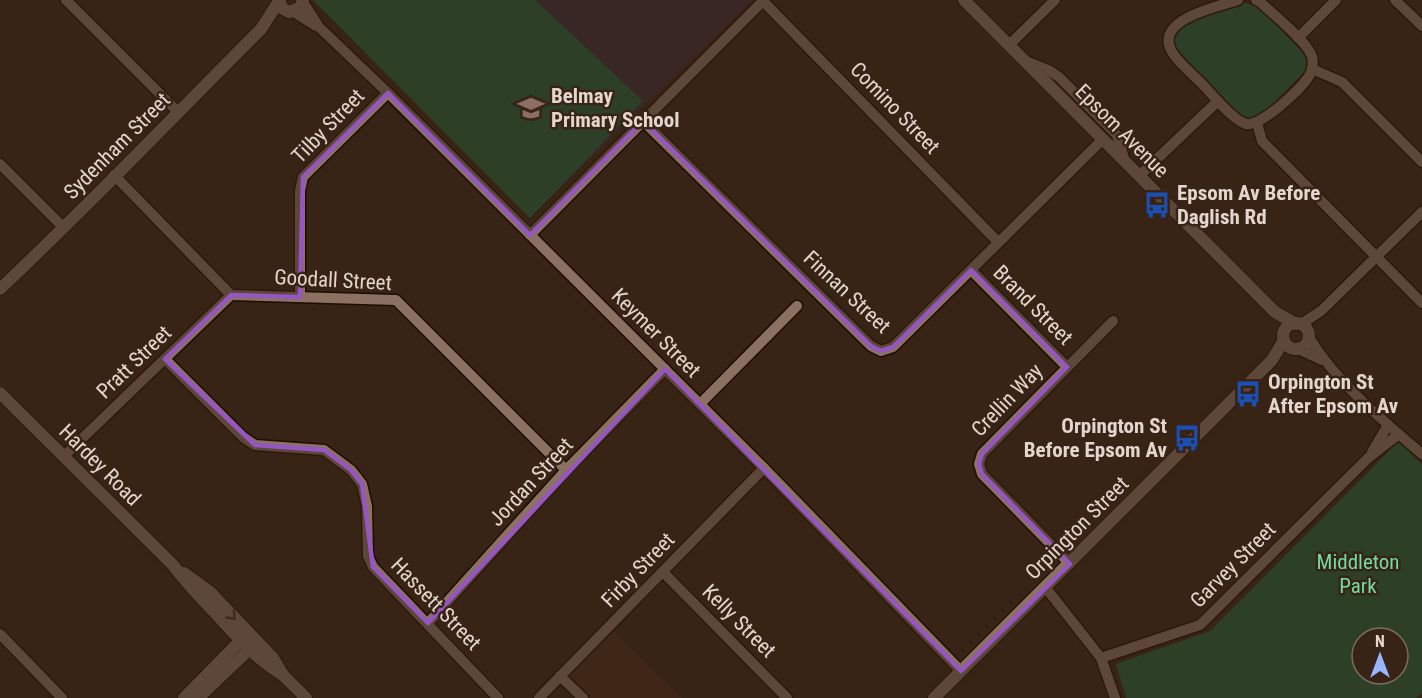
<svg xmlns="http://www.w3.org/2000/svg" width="1422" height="698" font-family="'Roboto Condensed',sans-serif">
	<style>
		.built { fill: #452b19 }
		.education { fill: #382b39 }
		.green { fill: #20603d; fill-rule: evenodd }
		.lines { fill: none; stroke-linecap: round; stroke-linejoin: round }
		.minor-casing { stroke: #1f0c02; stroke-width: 13 }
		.tertiary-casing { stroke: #1f0c02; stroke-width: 14 }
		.minor { stroke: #8a7162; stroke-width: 10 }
		.tertiary { stroke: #8a7162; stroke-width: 12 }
		.oneway { stroke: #483325 }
		.marked { fill: none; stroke: #9556c2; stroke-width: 4.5; stroke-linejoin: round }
		.labels { text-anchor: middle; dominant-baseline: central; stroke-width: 5; stroke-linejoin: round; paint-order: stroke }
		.poi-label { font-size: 21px; font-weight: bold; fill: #e4d6cd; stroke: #382416; text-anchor: start }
		.street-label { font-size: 21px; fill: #e4d6cd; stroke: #382416 }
		.park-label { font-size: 21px; fill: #71dd9e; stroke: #382416 }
	</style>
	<rect width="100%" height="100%" fill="#382416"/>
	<polygon class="built" points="609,627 682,698 583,698 560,676"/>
	<polygon class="education" points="313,0 752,0 530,218"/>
	<g class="green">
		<polygon points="313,0 535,0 643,101 530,218"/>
		<polygon points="1242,2 1259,7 1306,56 1306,70 1260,117 1248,120 1240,117 1175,51 1172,37 1184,20"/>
		<path d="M1399 441 1422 465V693L1416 698H1126L1116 664 1210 631ZM1362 638H1398V674H1362Z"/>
	</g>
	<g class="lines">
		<g class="minor-casing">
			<g id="minor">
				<polyline points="66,0 178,112"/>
				<path d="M1238 0C1217 7 1149 20 1174 55 1183 67 1196 77 1206 88 1215 98 1233 120 1246 124 1261 127 1302 88 1309 76 1313 70 1314 60 1311 54 1304 39 1273 14 1260 2L1256 0"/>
				<polyline points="1395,0 1422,26"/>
				<polyline points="763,1 998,242"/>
				<polyline points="303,2 319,27 388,93 764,468 961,671"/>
				<polyline points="294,12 316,26"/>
				<polyline points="1298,38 1336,0"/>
				<polyline points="1009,45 1055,0"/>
				<polyline points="1028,62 1050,71 1059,77 1117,135 1125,162"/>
				<polyline points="1312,69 1342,82 1422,162"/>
				<polyline points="643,121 871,346 881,351 893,347 1103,139"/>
				<polyline points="1257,123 1262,141 1422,303"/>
				<polyline points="0,164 64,228"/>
				<polyline points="114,175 231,295 396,300 566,470"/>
				<polyline points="1139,176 1218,101"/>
				<polyline points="530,235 764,0"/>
				<polyline points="971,270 1067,367"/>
				<polyline points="300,297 300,191 303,177 388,93"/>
				<polyline points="1301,324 1321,311 1422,212"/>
				<path d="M1309 337C1336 382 1382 420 1422 454"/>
				<polyline points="1298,349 1322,360"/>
				<polyline points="165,359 243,437 255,445 324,450 351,470 362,484 367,506 368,556 373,567 498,698"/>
				<polyline points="700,404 797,306"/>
				<polyline points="1372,452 1388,425"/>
				<polyline points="64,456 231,295"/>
				<polyline points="1070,564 982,474 979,464 982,454 1113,321"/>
				<polyline points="663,572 787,698"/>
				<polyline points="1046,588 1101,658 1115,698"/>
				<polyline points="428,623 566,470 665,369"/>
				<polyline points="0,634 62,698"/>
				<polyline points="1101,658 1200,625 1368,458 1399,434"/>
				<polyline points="560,676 583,698"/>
				<polyline points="539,698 764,468"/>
			</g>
		</g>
		<g class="tertiary-casing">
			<g id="tertiary">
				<polyline points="279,0 283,9 289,12 300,8 303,0"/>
				<polyline points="964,0 1275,312 1296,324"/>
				<path d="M0 289C89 205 174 116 261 29L279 1"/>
				<circle cx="1296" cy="336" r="13"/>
				<path d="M0 393 173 565C186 583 201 598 217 615 237 637 256 659 283 675"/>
				<polyline points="184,573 209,591 273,658 283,675 306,698"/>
				<polyline points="184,698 246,635"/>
				<polyline points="198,698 255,644"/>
				<polyline points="934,698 1272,360 1284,340"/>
			</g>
		</g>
		<use href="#minor" class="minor"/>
		<use href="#tertiary" class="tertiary"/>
	</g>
	<defs><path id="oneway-chevron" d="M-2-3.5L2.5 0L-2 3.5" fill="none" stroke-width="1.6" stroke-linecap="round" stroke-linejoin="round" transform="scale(1.5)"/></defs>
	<use class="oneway" href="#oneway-chevron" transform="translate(232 616) rotate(46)"/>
	<path d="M0 0H1422V698H0ZM388 93 530 235 643 121 871 346 881 351 893 347 971 270 1067 367 982 454 979 464 982 474 1070 564 961 671 665 369 428 623 373 567 362 484 351 470 324 450 255 445 165 359 231 295 300 297 303 177Z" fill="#382416" fill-opacity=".55" fill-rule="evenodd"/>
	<path class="marked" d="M388 93 530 235 643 121 871 346 881 351 893 347 971 270 1067 367 982 454 979 464 982 474 1070 564 961 671 665 369 428 623 373 567 362 484 351 470 324 450 255 445 165 359 231 295 300 297 303 177Z"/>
	<defs>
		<g id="school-bare" transform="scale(2.07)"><path d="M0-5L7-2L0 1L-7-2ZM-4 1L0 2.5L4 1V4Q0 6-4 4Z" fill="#8d6e63" stroke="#382416" stroke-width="2.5" paint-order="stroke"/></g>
		<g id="bus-bare" transform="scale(2.07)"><path d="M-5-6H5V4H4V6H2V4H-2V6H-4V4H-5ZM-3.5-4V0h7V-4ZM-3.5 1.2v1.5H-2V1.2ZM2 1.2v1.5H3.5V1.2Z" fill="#1a4fb4" stroke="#382416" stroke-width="2.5" paint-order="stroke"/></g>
	</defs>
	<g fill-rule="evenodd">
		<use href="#school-bare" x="531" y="108"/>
		<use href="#bus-bare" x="1157" y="205"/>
		<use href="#bus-bare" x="1248" y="394"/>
		<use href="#bus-bare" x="1187" y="438"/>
	</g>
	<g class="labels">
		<g class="poi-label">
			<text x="551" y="96">Belmay<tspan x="551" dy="24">Primary School</tspan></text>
			<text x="1177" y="193">Epsom Av Before<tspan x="1177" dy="24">Daglish Rd</tspan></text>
			<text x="1268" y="382">Orpington St<tspan x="1268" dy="24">After Epsom Av</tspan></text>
			<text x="1167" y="426" text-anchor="end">Orpington St<tspan x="1167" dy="24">Before Epsom Av</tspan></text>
		</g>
		<g class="street-label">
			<text transform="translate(895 108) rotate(46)">Comino Street</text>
			<text transform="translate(328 126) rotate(-46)">Tilby Street</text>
			<text transform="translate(1122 131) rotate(45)">Epsom Avenue</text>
			<text transform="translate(117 146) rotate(-45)">Sydenham Street</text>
			<text transform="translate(333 280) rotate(3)">Goodall Street</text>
			<text transform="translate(847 292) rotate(43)">Finnan Street</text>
			<text transform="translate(1033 305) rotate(45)">Brand Street</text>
			<text transform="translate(656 333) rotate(45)">Keymer Street</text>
			<text transform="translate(134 362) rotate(-44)">Pratt Street</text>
			<text transform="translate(1007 400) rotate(-46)">Crellin Way</text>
			<text transform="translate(100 465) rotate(45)">Hardey Road</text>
			<text transform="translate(531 482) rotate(-47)">Jordan Street</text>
			<text transform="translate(1077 528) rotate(-45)">Orpington Street</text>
			<text transform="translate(1233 565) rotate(-45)">Garvey Street</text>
			<text transform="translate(638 570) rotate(-46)">Firby Street</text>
			<text transform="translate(436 604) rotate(46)">Hassett Street</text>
			<text transform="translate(739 621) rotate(45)">Kelly Street</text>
		</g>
		<g class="park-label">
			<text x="1358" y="562">Middleton<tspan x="1358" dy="24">Park</tspan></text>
		</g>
	</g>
	<g transform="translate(1380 656)"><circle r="28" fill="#382416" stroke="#7d6b5f" stroke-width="1.5"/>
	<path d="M0-4.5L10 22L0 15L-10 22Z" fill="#9ab5fd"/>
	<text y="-9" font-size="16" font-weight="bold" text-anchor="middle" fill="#e4d6cd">N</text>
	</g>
</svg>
